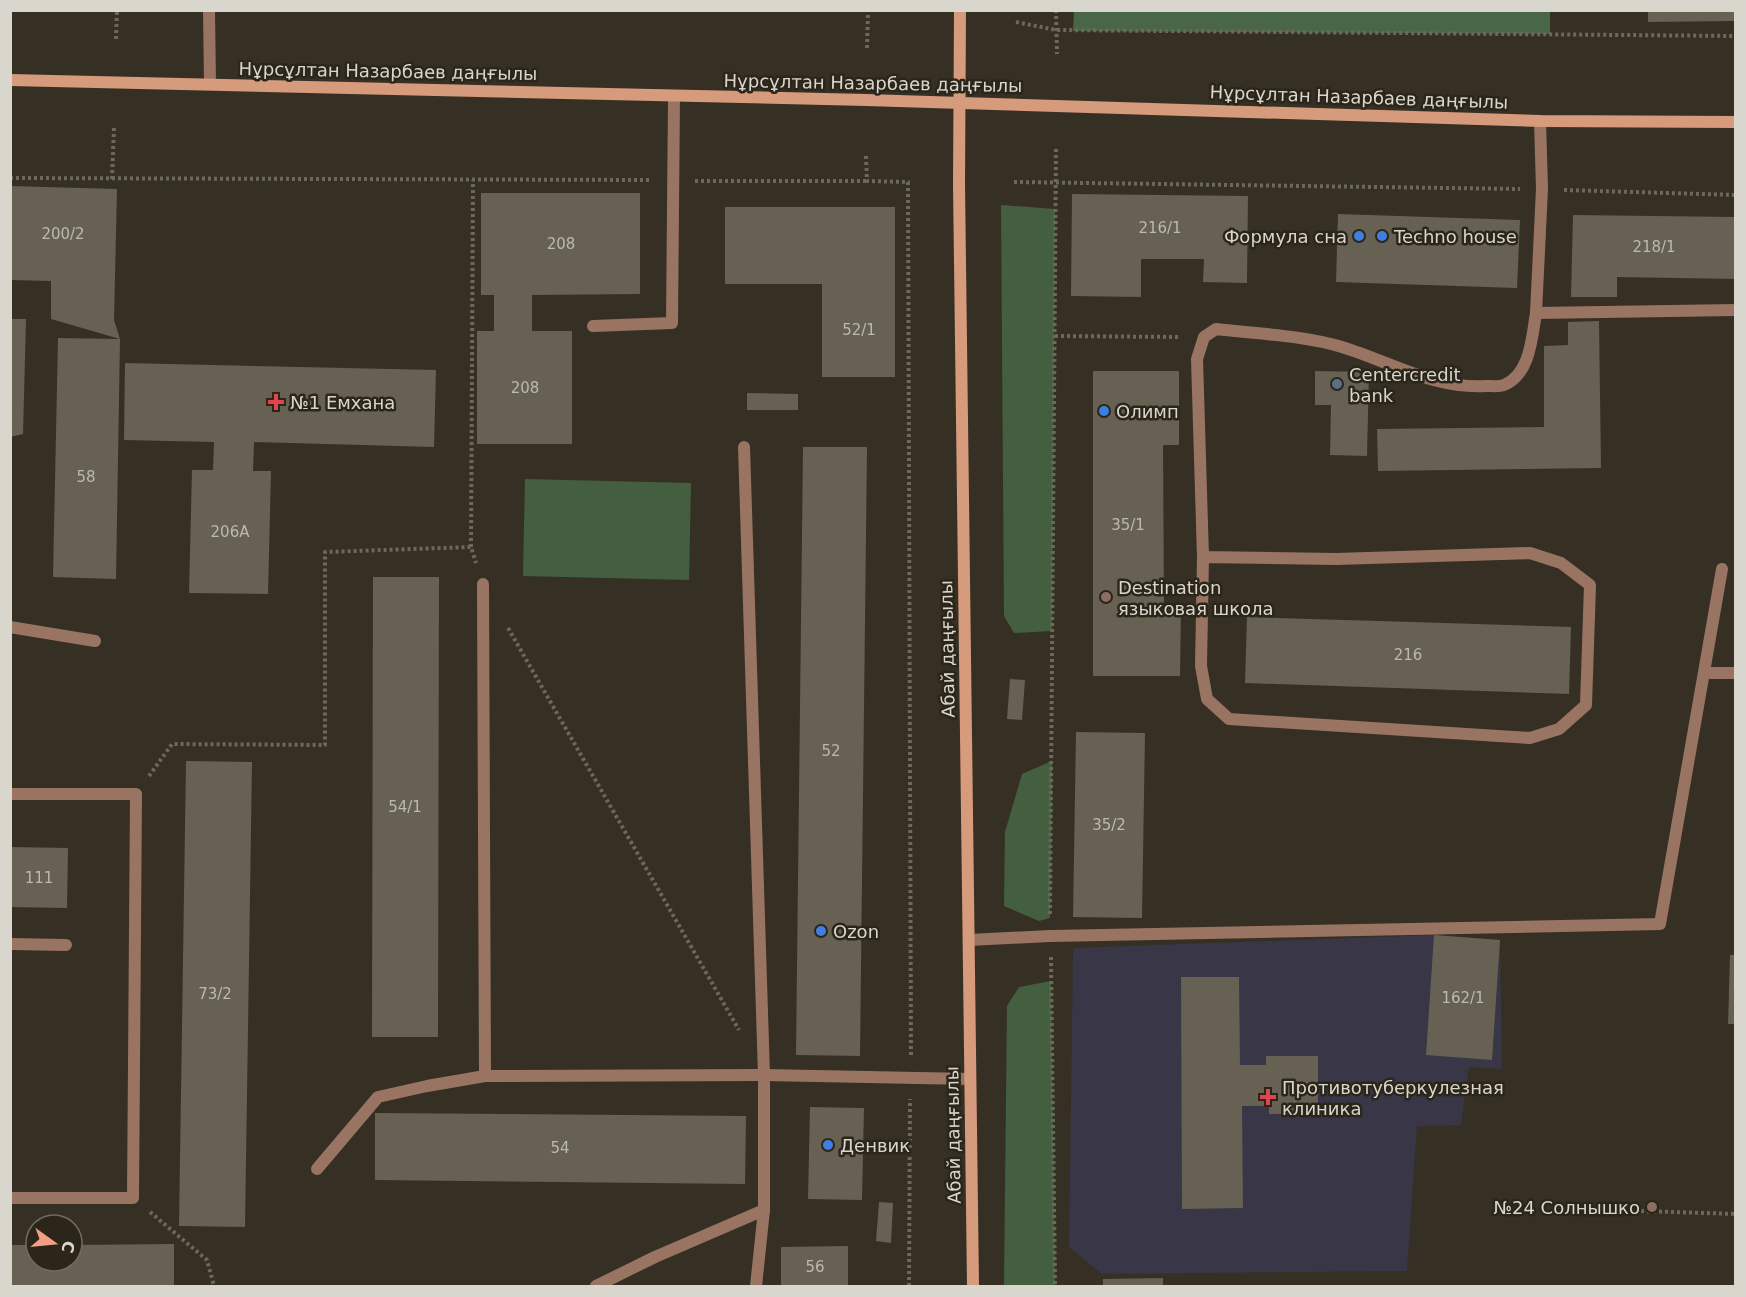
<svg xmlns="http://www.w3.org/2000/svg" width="1746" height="1297" font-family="'DejaVu Sans',sans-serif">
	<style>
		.medical { fill: #383647 }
		.green { fill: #435f40 }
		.forest { fill: #496746 }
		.building { fill: #666152 }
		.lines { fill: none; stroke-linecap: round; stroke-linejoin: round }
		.path { stroke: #6c685c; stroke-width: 4; stroke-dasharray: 3 3; stroke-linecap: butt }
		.lane { stroke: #9a7462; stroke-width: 12 }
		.street { stroke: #9a7462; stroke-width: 12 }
		.secondary { stroke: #d69a7d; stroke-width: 12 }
		.shop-dot { fill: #3f7fe0; stroke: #2b2619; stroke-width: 2 }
		.service-dot { fill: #5c6f8a; stroke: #2b2619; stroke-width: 2 }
		.health-dot { fill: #e0444e; stroke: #2b2619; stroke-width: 2 }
		.education-dot { fill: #8d6e63; stroke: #2b2619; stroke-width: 2 }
		.labels { text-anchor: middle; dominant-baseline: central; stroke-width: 5; stroke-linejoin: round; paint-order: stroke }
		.number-label { font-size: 15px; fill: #bcb9af }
		.street-label { font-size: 18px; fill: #d9d6ce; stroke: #2b2619 }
		.poi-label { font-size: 18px; fill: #d9d6ce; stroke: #2b2619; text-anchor: start }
	</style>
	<rect width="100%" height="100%" fill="#353023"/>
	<polygon class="medical" points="1434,935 1500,940 1502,1069 1469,1067 1461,1125 1417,1126 1407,1271 1102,1274 1069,1247 1073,948"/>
	<g class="green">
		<polygon points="1001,205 1055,209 1052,631 1014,633 1004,616"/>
		<polygon points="525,479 691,483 689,580 523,576"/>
		<polygon points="1052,761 1050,918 1039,921 1004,906 1005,832 1022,774"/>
		<polygon points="1051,981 1055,1286 1004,1286 1007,1006 1019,987"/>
	</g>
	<polygon class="forest" points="1074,10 1550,11 1550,34 1073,31"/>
	<g class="building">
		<polygon points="1648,10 1736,10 1736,21 1648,22"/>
		<polygon points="10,186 117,189 114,320 120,339 116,579 53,577 58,338 120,339 51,319 51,281 10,280"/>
		<polygon points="481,193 640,193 640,294 532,295 532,331 572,331 572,444 477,444 477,331 494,331 494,295 481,295"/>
		<polygon points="1072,194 1248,196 1247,283 1203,282 1204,259 1141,259 1141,297 1071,296"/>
		<polygon points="725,207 895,207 895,377 822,377 822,284 725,284"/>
		<polygon points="1338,214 1520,220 1517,288 1336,282"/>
		<polygon points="1573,215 1736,217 1736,279 1617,277 1617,297 1571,297"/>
		<polygon points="10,319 26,319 23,434 10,437"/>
		<polygon points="1599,321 1601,468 1378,471 1377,429 1544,427 1544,346 1568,345 1568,322"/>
		<polygon points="125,363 436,370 434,447 254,442 253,471 271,471 268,594 189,593 192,470 213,470 214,442 124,440"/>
		<polygon points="1093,371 1179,371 1179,445 1163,445 1164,605 1181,605 1180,676 1093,676"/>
		<polygon points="1315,371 1369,372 1367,456 1330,455 1331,405 1315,405"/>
		<polygon points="747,393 798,394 798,410 747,410"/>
		<polygon points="803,447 867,447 860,1056 796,1055"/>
		<polygon points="373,577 439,577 438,1037 372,1037"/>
		<polygon points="1247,617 1571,627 1569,694 1245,683"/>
		<polygon points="1010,679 1025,680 1022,720 1007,719"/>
		<polygon points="1076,732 1145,733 1142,918 1073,917"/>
		<polygon points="186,761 252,762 245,1227 179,1226"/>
		<polygon points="10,847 68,848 67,908 10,907"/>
		<polygon points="1434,935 1500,940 1492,1060 1426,1055"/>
		<polygon points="1730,955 1736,955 1736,1024 1728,1024"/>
		<polygon points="1181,977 1239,977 1240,1065 1266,1065 1266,1056 1318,1056 1318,1114 1269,1114 1269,1106 1242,1106 1243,1208 1182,1209"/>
		<polygon points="810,1107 864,1108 862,1200 808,1199"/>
		<polygon points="375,1113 746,1116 745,1184 375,1180"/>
		<polygon points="879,1202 893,1203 891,1243 876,1241"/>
		<polygon points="174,1244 174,1286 10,1286 10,1245 36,1245 36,1261 72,1261 72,1245"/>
		<polygon points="848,1246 848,1286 781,1286 781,1247"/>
		<polygon points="1163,1278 1163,1286 1103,1286 1103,1279"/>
	</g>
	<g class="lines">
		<g class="path">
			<polyline points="899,10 900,11"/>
			<polyline points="1056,10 1057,54"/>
			<polyline points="1016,22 1056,30 1736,36"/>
			<polyline points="116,39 117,10"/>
			<polyline points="867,48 868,10"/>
			<polyline points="866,156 867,181 908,182 911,1055"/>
			<polyline points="10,178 652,180"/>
			<polyline points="112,179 114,128"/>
			<polyline points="695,181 867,181"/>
			<polyline points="1014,182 1520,189"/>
			<polyline points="1564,190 1736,195"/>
			<polyline points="1055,336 1179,337"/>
			<polyline points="471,547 473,180"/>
			<polyline points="508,628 739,1030"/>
			<polyline points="149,776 172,744 325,745 325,552 471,547 476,563"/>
			<polyline points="1050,914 1056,147"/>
			<polyline points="1051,957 1055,1286"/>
			<polyline points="1641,1211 1736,1214"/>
			<polyline points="150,1212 207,1260 214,1286"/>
			<polyline points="909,1286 910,1099"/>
		</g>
		<g class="lane">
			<polyline points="1536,313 1542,189 1540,121"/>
			<polyline points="593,326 672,323 674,96"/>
			<polyline points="744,447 764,1075 764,1210 756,1286"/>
			<path d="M1203 557 1336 559 1530 553 1561 563 1590 585 1586 705 1559 729 1530 738 1229 719 1207 699 1201 666 1203 557 1197 359 1204 337 1216 329C1257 334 1302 335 1342 347 1391 362 1433 389 1486 386 1491 386 1499 387 1504 385 1530 375 1532 337 1536 313L1736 310"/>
			<polyline points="483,584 485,1076 764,1075 970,1079"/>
			<polyline points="10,627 95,641"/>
			<polyline points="1706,673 1736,673"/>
			<polyline points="10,794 136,794 133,1198 10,1198"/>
			<polyline points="969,940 1050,936 1660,924 1722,569"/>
			<polyline points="10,944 66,945"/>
			<polyline points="317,1169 378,1097 427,1086 485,1076"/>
			<polyline points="596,1286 655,1257 764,1210"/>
		</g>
		<polyline class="street" points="209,10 210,84"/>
		<g class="secondary">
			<polyline points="960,10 959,184 973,1286"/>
			<polyline points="10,80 866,100 1540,121 1736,122"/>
		</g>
	</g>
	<g class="shop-dot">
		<circle cx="1359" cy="236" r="6"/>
		<circle cx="1382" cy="236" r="6"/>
		<circle cx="1104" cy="411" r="6"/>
		<circle cx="821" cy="931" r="6"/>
		<circle cx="828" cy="1145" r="6"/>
	</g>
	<circle class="service-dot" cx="1337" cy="384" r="6"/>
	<g class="health-dot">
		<path d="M273 393h6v6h6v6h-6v6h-6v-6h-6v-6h6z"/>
		<path d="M1265 1088h6v6h6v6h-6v6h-6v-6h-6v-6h6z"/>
	</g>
	<g class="education-dot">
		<circle cx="1106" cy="597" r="6"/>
		<circle cx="1652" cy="1207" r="6"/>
	</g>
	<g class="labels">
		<g class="number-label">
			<text x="1160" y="228">216/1</text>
			<text x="63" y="234">200/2</text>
			<text x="561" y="244">208</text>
			<text x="1654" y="247">218/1</text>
			<text x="859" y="330">52/1</text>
			<text x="525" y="388">208</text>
			<text x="86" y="477">58</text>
			<text x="1128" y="525">35/1</text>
			<text x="230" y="532">206А</text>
			<text x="1408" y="655">216</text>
			<text x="831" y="751">52</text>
			<text x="405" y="807">54/1</text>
			<text x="1109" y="825">35/2</text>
			<text x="39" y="878">111</text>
			<text x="215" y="994">73/2</text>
			<text x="1463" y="998">162/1</text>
			<text x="560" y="1148">54</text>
			<text x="815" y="1267">56</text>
		</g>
		<g class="street-label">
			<text transform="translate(388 71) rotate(1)">Нұрсұлтан Назарбаев даңғылы</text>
			<text transform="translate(873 83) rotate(1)">Нұрсұлтан Назарбаев даңғылы</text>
			<text transform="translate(1359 97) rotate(2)">Нұрсұлтан Назарбаев даңғылы</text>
			<text transform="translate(947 649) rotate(-91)">Абай даңғылы</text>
			<text transform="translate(953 1135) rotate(-91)">Абай даңғылы</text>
		</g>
		<g class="poi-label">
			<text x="1347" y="236" text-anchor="end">Формула сна</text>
			<text x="1394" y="236">Techno house</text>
			<text x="1349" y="374">Centercredit<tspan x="1349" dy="21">bank</tspan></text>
			<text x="290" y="402">№1 Емхана</text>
			<text x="1116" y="411">Олимп</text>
			<text x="1118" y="587">Destination<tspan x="1118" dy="21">языковая школа</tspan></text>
			<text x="833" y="931">Ozon</text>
			<text x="1282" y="1087">Противотуберкулезная<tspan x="1282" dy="21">клиника</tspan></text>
			<text x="840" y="1145">Денвик</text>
			<text x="1640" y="1207" text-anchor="end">№24 Солнышко</text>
		</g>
	</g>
	<rect width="1746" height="1297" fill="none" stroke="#d9d6ce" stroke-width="24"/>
	<g transform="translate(54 1243) rotate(105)"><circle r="28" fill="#2b2619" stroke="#716c61" stroke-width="1.5"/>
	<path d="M0-4.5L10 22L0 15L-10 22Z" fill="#f39f85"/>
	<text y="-9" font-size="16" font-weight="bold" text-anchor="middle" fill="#d9d6ce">С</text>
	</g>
</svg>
